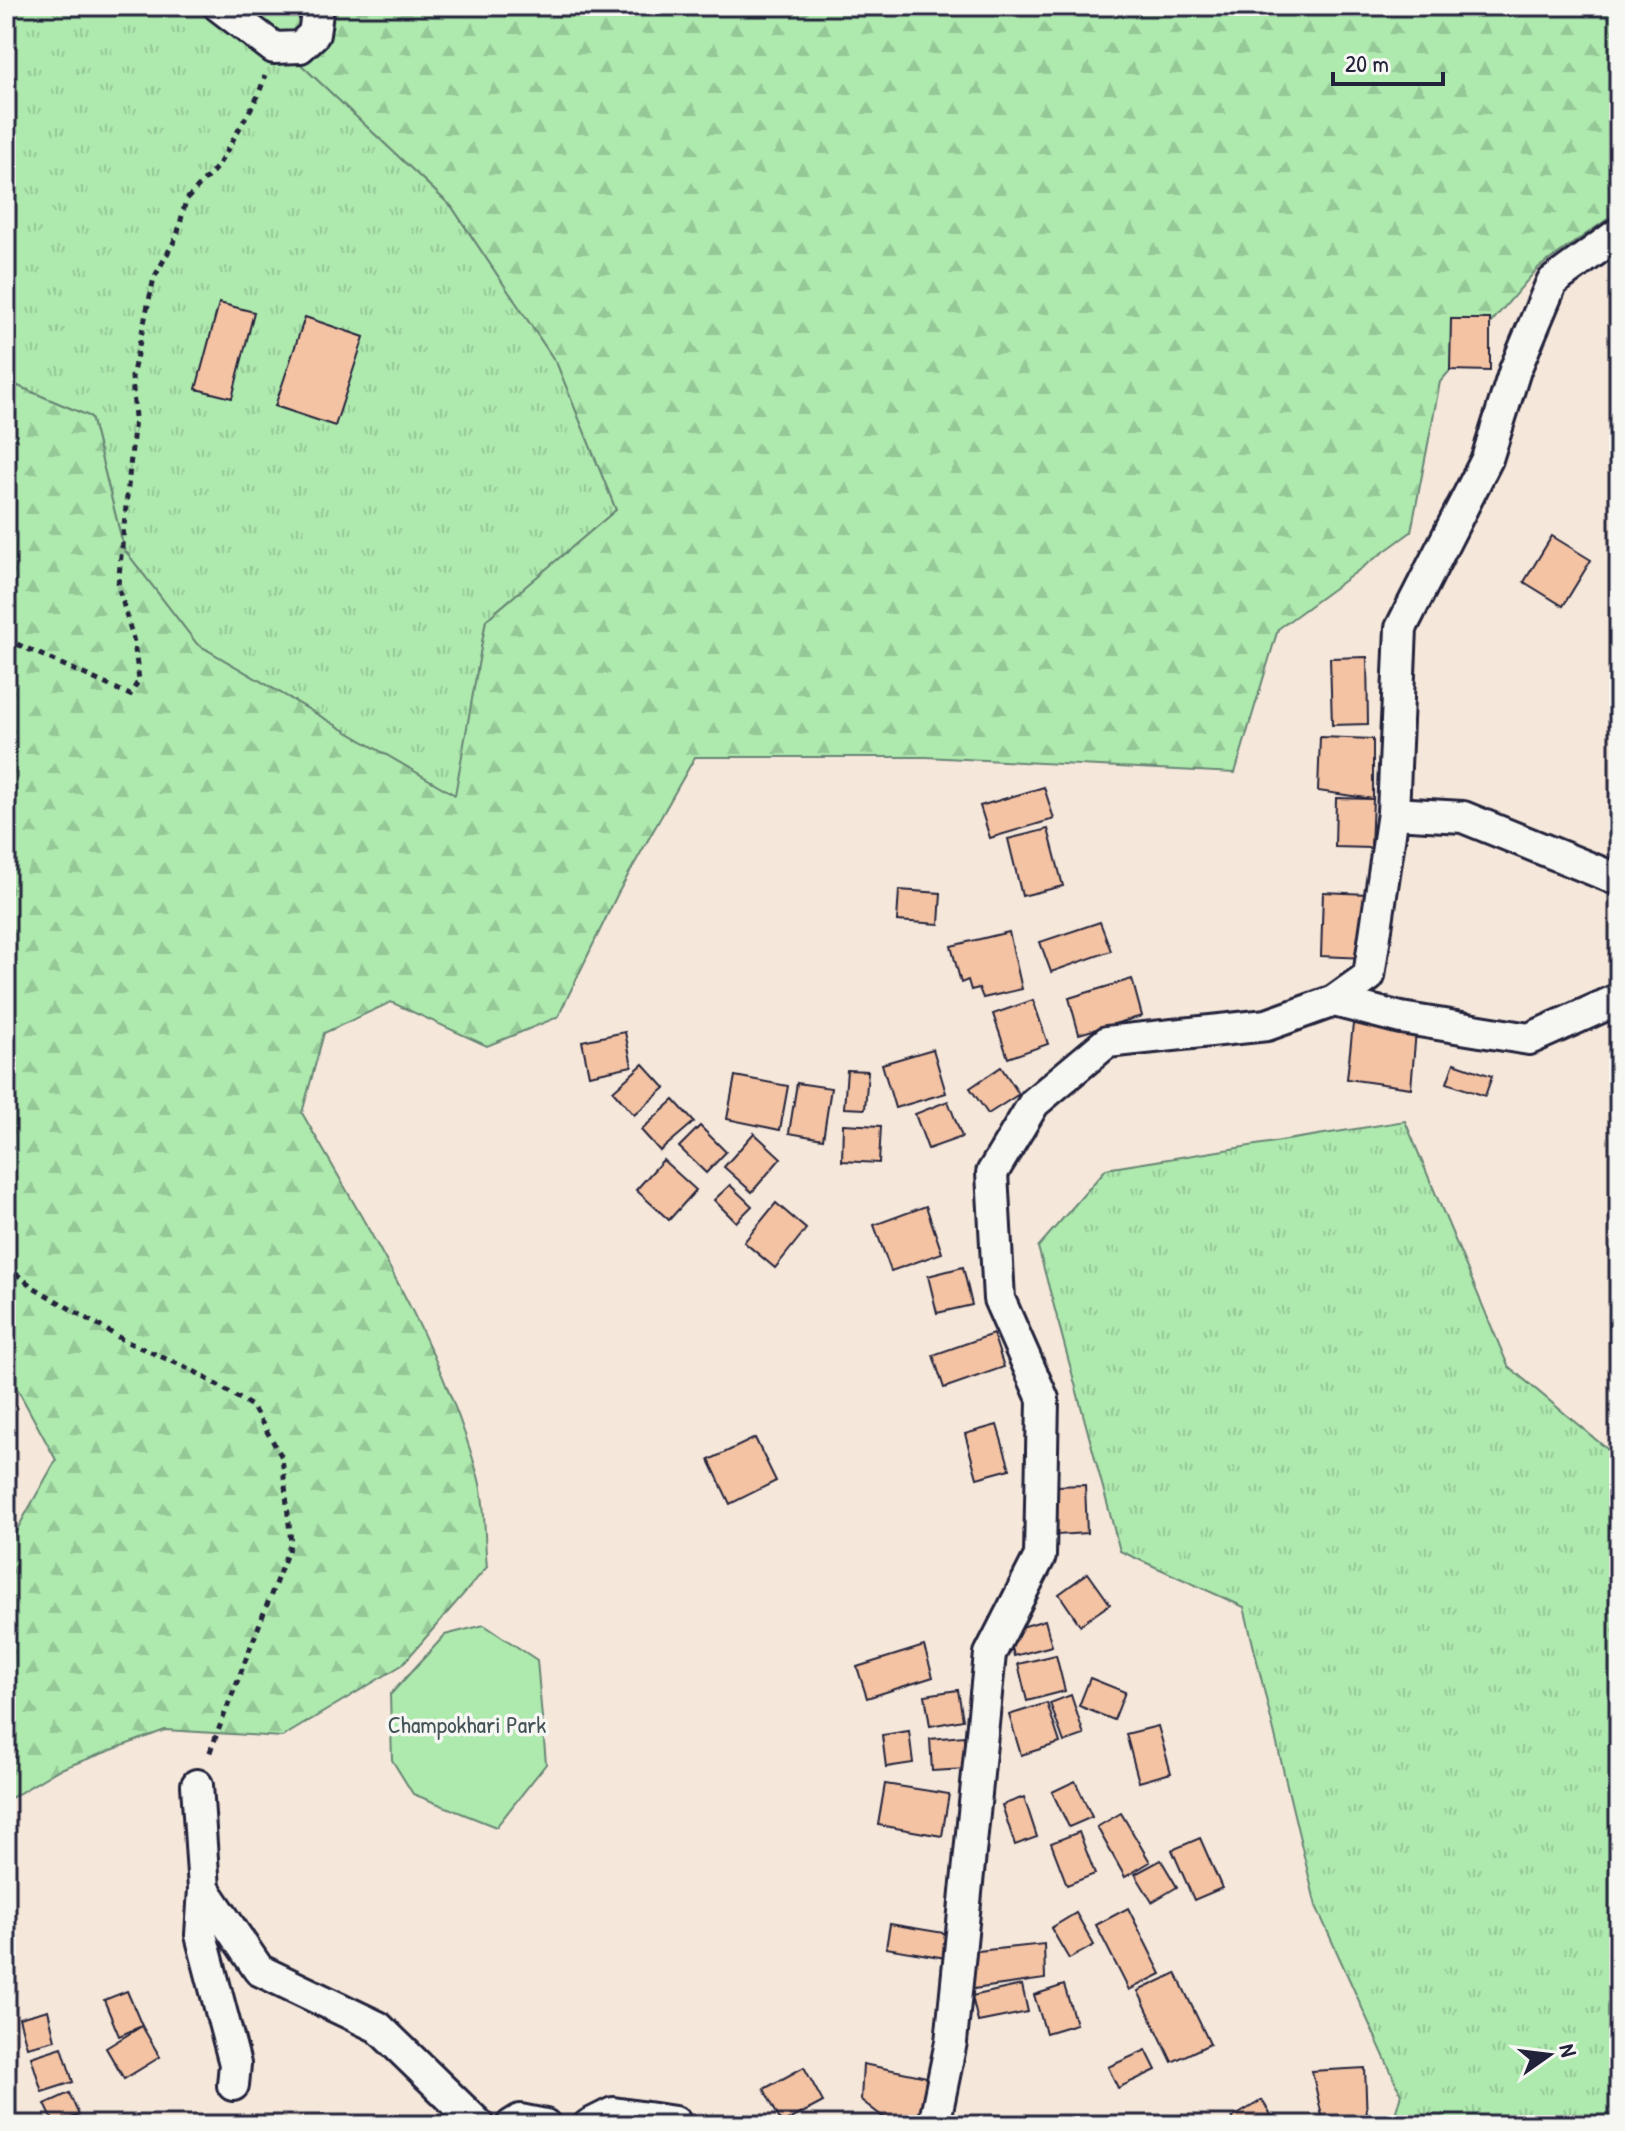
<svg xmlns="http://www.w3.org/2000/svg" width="1625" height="2131" font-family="'Patrick Hand',sans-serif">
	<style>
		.grass { fill: url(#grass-tufts); stroke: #688674; stroke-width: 2 }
		.forest { fill: url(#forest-firs); stroke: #688674; stroke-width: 2 }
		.park { fill: #aee9ae; stroke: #688674; stroke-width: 2 }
		.building { fill: #f3c3a3; stroke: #22223b; stroke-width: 2 }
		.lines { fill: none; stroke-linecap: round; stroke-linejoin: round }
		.street-casing { stroke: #22223b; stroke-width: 36 }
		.path { stroke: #22223b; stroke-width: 5; stroke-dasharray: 6 6; stroke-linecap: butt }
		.street { stroke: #f6f6f2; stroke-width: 30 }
		.labels { text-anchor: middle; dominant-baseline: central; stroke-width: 7; stroke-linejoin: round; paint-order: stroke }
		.park-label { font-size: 24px; fill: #455458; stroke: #f6f6f2 }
	</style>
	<defs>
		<pattern id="grass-tufts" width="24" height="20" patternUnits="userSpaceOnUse" patternTransform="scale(2)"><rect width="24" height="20" fill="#aee9ae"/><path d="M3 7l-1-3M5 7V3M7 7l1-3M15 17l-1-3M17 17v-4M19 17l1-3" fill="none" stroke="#95c897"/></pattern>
		<pattern id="forest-firs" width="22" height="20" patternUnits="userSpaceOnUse" patternTransform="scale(2)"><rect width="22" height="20" fill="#aee9ae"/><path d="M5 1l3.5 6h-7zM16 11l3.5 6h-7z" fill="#95c897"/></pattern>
	</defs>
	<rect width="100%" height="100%" fill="#f5e7da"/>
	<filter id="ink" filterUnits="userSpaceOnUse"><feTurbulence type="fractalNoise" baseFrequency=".0125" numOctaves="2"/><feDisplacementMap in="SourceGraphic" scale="16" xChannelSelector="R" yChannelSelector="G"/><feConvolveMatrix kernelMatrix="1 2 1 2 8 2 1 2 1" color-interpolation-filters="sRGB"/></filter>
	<g filter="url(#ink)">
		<g class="grass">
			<polygon points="6,6 239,6 452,207 557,364 616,510 486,620 456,796 197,644 124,549 91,417 6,381"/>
			<polygon points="1405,1121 1508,1366 1619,1459 1619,2125 1392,2125 1401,2094 1316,1906 1244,1607 1120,1551 1038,1247 1106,1169"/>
		</g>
		<path class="forest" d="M239 6H1619V211L1538 268 1440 382 1411 532 1278 629 1235 773 926 757H695L618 893 558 1017 487 1046 391 1002 324 1033 302 1113C368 1228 442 1347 478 1476 486 1504 484 1538 487 1567L402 1665 282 1737 165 1730 58 1770 6 1801V1549L56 1460 6 1368V381L91 417 124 549 197 644 455 795 486 620 616 510 557 364 452 207Z"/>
		<polygon class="park" points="484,1625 537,1660 546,1764 496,1827 413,1794 392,1760 390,1695 445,1635"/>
		<g class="building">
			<polygon points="219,303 254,312 232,398 196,389"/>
			<polygon points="305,317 364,337 335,426 275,406"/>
			<polygon points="1451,319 1490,319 1490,371 1450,370"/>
			<polygon points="1552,536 1591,560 1563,606 1524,582"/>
			<polygon points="1367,657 1368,724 1332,725 1330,658"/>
			<polygon points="1320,737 1373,739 1373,799 1318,791"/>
			<polygon points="1044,787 1054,819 990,838 980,806"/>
			<polygon points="1336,798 1373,799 1371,848 1335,847"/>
			<polygon points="1048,829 1063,886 1022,896 1008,839"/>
			<polygon points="899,890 941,893 939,924 897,921"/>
			<polygon points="1323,892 1368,894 1365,958 1321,956"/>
			<polygon points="1100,922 1111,951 1051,972 1040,942"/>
			<polygon points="1009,932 1022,989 983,998 979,988 971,990 968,980 961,983 951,946"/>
			<polygon points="1132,979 1142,1016 1079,1034 1069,998"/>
			<polygon points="1033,1000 1048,1044 1008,1058 993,1014"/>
			<polygon points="1353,1024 1416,1031 1411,1088 1347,1079"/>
			<polygon points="625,1032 632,1066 589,1075 582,1041"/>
			<polygon points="933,1049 946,1093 895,1108 882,1064"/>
			<polygon points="1454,1063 1492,1076 1485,1096 1447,1083"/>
			<polygon points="643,1064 665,1088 634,1115 613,1091"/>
			<polygon points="1001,1067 1019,1094 988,1114 970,1088"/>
			<polygon points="847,1070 868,1071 865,1109 844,1108"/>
			<polygon points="735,1076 788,1086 780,1130 727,1119"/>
			<polygon points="797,1083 831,1088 823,1139 789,1133"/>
			<polygon points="674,1100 694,1122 660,1151 641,1130"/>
			<polygon points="948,1101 962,1137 928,1149 915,1114"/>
			<polygon points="843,1124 881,1126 879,1163 842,1161"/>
			<polygon points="700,1126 726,1152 706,1173 679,1147"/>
			<polygon points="754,1133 781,1158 752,1192 724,1167"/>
			<polygon points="663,1160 696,1190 669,1220 636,1190"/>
			<polygon points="730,1185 752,1206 736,1222 714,1200"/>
			<polygon points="776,1203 806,1229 775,1268 744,1242"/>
			<polygon points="926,1206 942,1253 891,1271 874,1225"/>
			<polygon points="963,1267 972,1305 937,1313 928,1276"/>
			<polygon points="993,1334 1004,1367 944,1388 933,1355"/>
			<polygon points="997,1425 1010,1469 977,1478 965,1434"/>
			<polygon points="755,1438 776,1481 730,1504 709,1460"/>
			<polygon points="1085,1485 1087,1533 1057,1535 1055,1486"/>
			<polygon points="1088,1573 1110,1604 1080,1625 1059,1594"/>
			<polygon points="1045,1620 1052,1646 1014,1656 1008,1631"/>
			<polygon points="924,1646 933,1677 867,1698 857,1667"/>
			<polygon points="1056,1655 1065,1691 1027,1701 1018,1664"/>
			<polygon points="1090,1678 1125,1692 1114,1720 1079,1706"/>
			<polygon points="958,1690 963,1720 930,1726 925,1695"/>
			<polygon points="1071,1695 1084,1735 1064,1742 1050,1703"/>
			<polygon points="1047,1703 1060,1743 1021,1755 1009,1715"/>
			<polygon points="1158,1726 1171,1773 1139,1782 1126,1734"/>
			<polygon points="909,1731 913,1763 886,1767 882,1735"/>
			<polygon points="964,1736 966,1769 932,1771 930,1739"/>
			<polygon points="1075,1781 1092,1817 1069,1827 1052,1792"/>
			<polygon points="885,1784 949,1794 942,1836 878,1825"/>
			<polygon points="1024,1797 1037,1837 1015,1845 1002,1805"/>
			<polygon points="1121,1813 1150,1862 1125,1877 1097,1827"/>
			<polygon points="1079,1832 1095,1874 1067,1885 1051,1843"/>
			<polygon points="1200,1838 1222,1888 1194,1900 1172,1850"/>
			<polygon points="1161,1860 1177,1887 1152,1902 1135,1874"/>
			<polygon points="1128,1908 1161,1974 1129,1990 1096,1925"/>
			<polygon points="1076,1913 1094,1945 1069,1959 1051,1928"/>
			<polygon points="890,1924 950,1934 946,1958 886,1948"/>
			<polygon points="1044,1944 1045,1979 973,1989 969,1952"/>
			<polygon points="1176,1973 1210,2044 1172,2062 1138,1991"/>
			<polygon points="1022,1985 1028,2012 978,2022 972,1996"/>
			<polygon points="1064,1985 1076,2024 1046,2033 1034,1995"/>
			<polygon points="127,1991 142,2026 119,2036 104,2000"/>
			<polygon points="48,2010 55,2040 27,2047 19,2018"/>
			<polygon points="142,2026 160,2057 124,2079 106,2048"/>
			<polygon points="62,2047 73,2082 42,2092 31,2057"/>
			<polygon points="1146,2050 1156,2070 1118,2088 1108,2067"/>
			<polygon points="863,2064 927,2077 921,2123 883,2117 861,2100"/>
			<polygon points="804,2067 823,2102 782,2124 764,2089"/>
			<polygon points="1365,2068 1367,2121 1323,2121 1312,2071"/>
			<polygon points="69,2093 79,2115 55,2125 45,2104"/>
			<polygon points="1262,2100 1277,2125 1236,2125 1232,2118"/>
		</g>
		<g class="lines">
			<g class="street-casing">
				<g id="street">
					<polyline points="219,6 274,48 300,47 314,34 318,6"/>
					<polyline points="1393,813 1463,817 1619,880"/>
					<polyline points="1334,1001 1401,1018 1529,1039 1619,999"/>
					<polyline points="197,1785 204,1889 259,1970 378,2027 479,2125"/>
					<polyline points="204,1889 201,1935 235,2064 233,2085"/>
					<polyline points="512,2125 520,2120 545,2125"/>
					<polyline points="589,2125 613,2113 675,2122"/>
					<polyline points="934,2125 951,2042 990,1654 1040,1556 1043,1399 999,1299 992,1173 1034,1103 1107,1042 1267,1025 1334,1001 1369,976 1393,813 1401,628 1487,459 1515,370 1552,282 1619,233"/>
				</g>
			</g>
			<g class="path">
				<polyline points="6,639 130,695 139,680 134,642 118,585 135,418 132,377 154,278 177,236 186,200 218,166 258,96 265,76"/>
				<polyline points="6,1266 33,1287 125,1341 192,1370 252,1406 282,1457 291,1543 208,1757"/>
			</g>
			<use href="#street" class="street"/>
		</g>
	</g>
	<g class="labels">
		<g class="park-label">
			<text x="467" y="1724">Champokhari Park</text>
		</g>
	</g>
	<rect width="1625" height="2131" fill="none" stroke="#f6f6f2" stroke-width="32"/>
	<rect x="16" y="16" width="1593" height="2099" fill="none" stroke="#22223b" stroke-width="3" filter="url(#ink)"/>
	<g transform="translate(1549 2055) rotate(76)" stroke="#f6f6f2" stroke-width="6" paint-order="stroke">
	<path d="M0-6L14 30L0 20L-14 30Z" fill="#22223b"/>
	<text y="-12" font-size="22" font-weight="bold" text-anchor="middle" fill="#22223b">N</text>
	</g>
	<path d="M1333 72v12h110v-12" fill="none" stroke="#22223b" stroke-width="4"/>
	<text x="1345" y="72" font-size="24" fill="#22223b" stroke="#f6f6f2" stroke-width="6" paint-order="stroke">20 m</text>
</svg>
